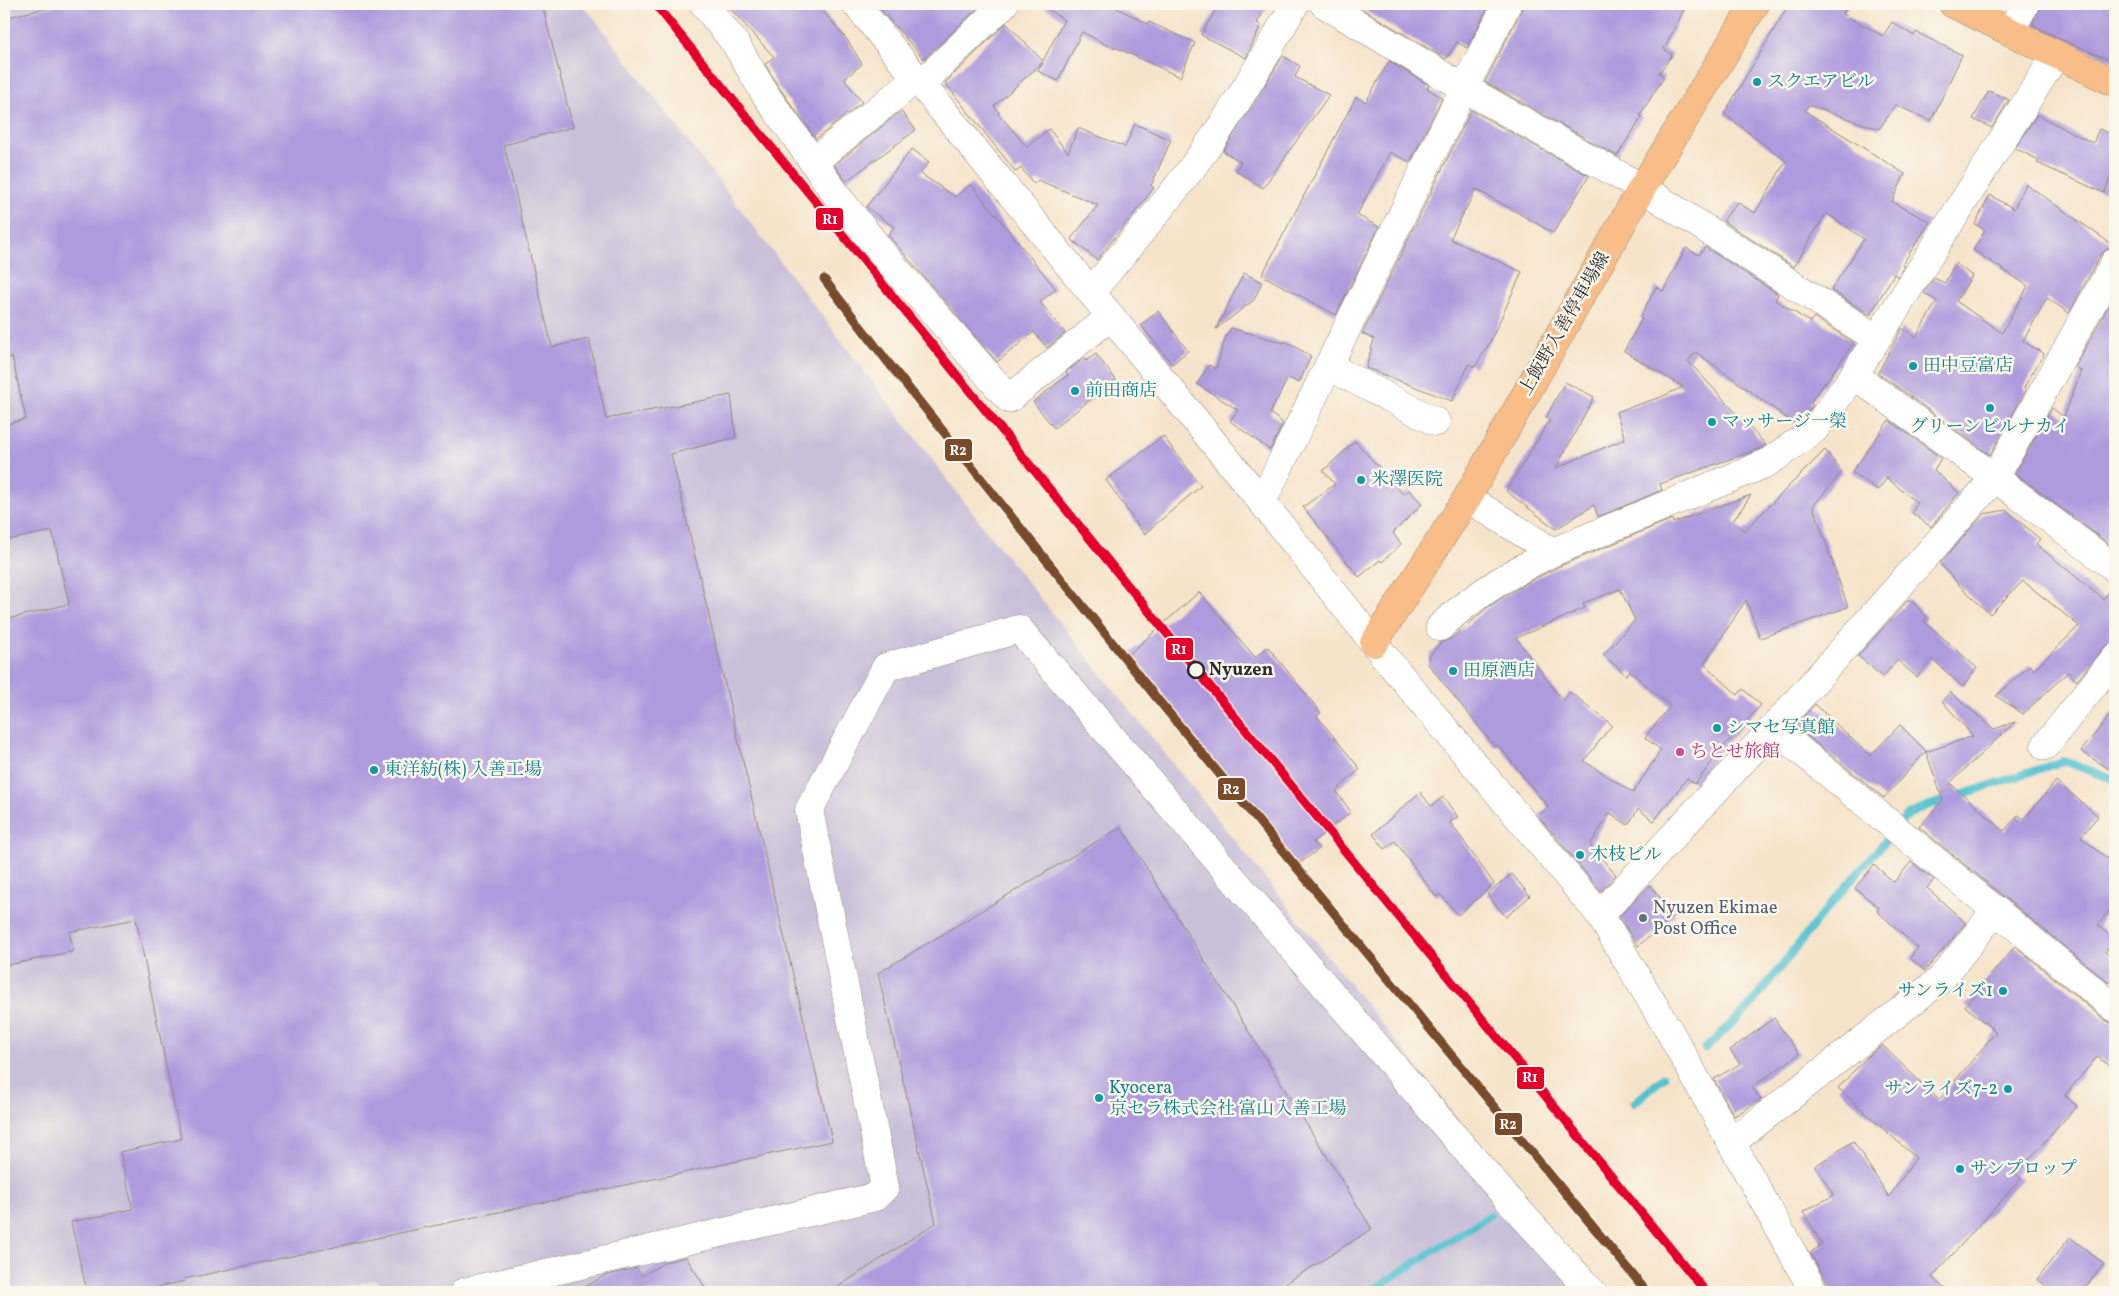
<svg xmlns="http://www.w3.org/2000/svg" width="2119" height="1296" font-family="Vollkorn,'Noto Serif JP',serif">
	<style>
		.industrial { fill: #c8bfd8 }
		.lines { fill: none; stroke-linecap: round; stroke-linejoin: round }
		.stream { stroke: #57c2d1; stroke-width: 8 }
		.building { fill: #ae9add; fill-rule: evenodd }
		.minor-casing { stroke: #90887a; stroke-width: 29 }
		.major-casing { stroke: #90887a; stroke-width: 29 }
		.minor { stroke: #fff; stroke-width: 28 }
		.major { stroke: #f8bd89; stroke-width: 28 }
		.rail-1-casing { stroke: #fbf7ec; stroke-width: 12 }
		.rail-2-casing { stroke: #fbf7ec; stroke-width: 12 }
		.rail-1 { stroke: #e4002b; stroke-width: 9 }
		.rail-2 { stroke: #7a4b2a; stroke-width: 9 }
		.culture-dot { fill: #0f9aa8; stroke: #fbf7ec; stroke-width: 2 }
		.stop-dot { fill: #fbf7ec; stroke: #2b2b2b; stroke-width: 2.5 }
		.hotel-dot { fill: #d1479c; stroke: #fbf7ec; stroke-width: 2 }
		.service-dot { fill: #5c6f8a; stroke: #fbf7ec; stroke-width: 2 }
		.labels { text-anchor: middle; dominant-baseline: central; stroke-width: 5; stroke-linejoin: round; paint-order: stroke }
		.culture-label { font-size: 18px; fill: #0d838f; stroke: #fbf7ec; text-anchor: start }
		.street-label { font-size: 18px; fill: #2b2b2b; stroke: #fbf7ec }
		.stop-label { font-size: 18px; font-weight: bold; fill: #2b2b2b; stroke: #fbf7ec; text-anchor: start }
		.hotel-label { font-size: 18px; fill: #b23c85; stroke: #fbf7ec; text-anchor: start }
		.service-label { font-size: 18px; fill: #4e5e75; stroke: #fbf7ec; text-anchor: start }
		.line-badge { stroke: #fbf7ec; stroke-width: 2 }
		.badge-label { font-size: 14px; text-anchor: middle; font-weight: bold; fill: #fff }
	</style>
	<rect width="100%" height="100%" fill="#fbf7ec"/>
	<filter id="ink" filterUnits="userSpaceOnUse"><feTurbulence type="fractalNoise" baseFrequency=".02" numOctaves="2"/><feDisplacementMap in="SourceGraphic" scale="10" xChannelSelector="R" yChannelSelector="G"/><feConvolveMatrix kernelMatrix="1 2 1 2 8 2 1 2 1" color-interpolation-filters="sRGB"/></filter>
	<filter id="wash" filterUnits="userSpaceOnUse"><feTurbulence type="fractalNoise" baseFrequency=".0096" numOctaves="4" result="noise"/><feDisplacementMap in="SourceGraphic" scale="20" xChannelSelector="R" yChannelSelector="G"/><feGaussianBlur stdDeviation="1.12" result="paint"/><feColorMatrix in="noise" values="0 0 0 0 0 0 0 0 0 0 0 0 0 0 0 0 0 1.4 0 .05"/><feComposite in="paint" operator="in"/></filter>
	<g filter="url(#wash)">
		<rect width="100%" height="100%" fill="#f6e4ca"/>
		<polygon class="industrial" points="4,4 581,4 594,18 992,538 1597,1292 385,1292 376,1280 321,1292 4,1292"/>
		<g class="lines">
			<g class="stream">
				<polyline points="1705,1049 1749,1007 1823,913 1908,815 1927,806 2064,761 2115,780"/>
				<polyline points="1634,1103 1664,1077"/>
				<polyline points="1369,1292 1490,1215"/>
			</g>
		</g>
		<g id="blocks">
			<g class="building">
				<polygon points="64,4 542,4 573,127 504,145 552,347 589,339 606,419 731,395 736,437 671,454 832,1141 184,1279 185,1281 136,1292 87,1292 71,1222 133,1209 120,1152 181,1139 136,919 69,932 74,951 4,966 4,620 69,604 52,531 4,541 4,425 26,419 12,357 4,359 4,18"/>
				<polygon points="726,4 817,4 848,41 862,64 844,79 862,102 816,139 778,86 765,64 774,57"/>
				<polygon points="876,4 978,4 980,6 924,59"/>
				<polygon points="1040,4 1109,4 1148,24 1149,22 1195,43 1180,77 1115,47 1115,49 1082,32 1058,81 1038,71 1043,62 994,106 999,112 998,113 1027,147 1049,129 1068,153 1078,128 1125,147 1135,124 1171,140 1151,186 1154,188 1097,260 1071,239 1098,205 1038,180 1034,184 1021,168 1016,172 945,83 1006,23 1043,61 1064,20"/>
				<polygon points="1219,4 1268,4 1257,23 1261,25 1246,58 1201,35"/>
				<polygon points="1354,4 1490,4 1467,48 1457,42 1446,59"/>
				<polygon points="1523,4 1687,4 1664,49 1672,55 1659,73 1664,77 1640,115 1642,117 1617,156 1485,82 1521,11"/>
				<polygon points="1789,4 1849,4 1843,14 1883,36 1892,22 1914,36 1916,32 1962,55 1931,121 1896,105 1879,129 1808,105 1805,111 1905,174 1892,202 1930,222 1902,265 1904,266 1898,277 1894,274 1870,315 1831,290 1864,239 1826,213 1794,267 1723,221 1737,202 1755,213 1786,161 1724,114"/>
				<polygon points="2041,4 2115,4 2115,62 2058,38 2032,24"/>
				<polygon points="1283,56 1300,66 1295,77 1329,95 1263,188 1236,171 1241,162 1223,151"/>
				<polygon points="1389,61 1429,85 1427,88 1442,98 1410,162 1390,152 1357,215 1379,227 1336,315 1262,275 1356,97 1366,102"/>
				<polygon points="1989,91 2009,100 1992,128 1973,119"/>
				<polygon points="1471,110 1589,176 1553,233 1476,189 1450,239 1522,272 1490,342 1475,367 1469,364 1452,401 1366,368 1374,339 1362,334"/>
				<polygon points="901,111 916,130 846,181 834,165"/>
				<polygon points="2037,115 2093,143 2099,129 2115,136 2115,168 2104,193 2037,163 2039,160 2015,148"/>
				<polygon points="912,149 929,162 920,173 955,197 971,184 1056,289 1040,302 1065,333 1047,348 1034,332 997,362 888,235 894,227 866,207"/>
				<polygon points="2026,184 2114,246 2107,249 2101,254 2069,313 2047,298 2023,341 2044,354 2024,387 2026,390 1990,455 1878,373 1902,328 1916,337 1937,301 1924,293 1934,278 1945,283 1955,263 1972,276 1956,301 2002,333 2028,286 1973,250 1985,230 1975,224 1990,195 2014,209"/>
				<polygon points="1705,247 1778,294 1775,300 1810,322 1814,317 1854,343 1810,403 1813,405 1803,419 1795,424 1696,352 1688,361 1766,445 1761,448 1660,484 1662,490 1598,517 1594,505 1556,529 1506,491 1550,420 1546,417 1565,382 1594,397 1556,468 1625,439 1616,412 1661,397 1683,387 1624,351 1642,319 1640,318 1656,287 1663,291 1686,248 1699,255"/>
				<polygon points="1244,273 1262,282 1254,300 1216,329"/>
				<polygon points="2115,294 2115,549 2015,473 2052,408 2064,417 2081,371 2075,367"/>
				<polygon points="1158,311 1188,351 1172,364 1141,325"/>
				<polygon points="1231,328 1284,343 1285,341 1311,356 1299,383 1288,378 1270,413 1283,423 1270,450 1230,421 1238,410 1197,384 1209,365 1216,369 1226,336"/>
				<polygon points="1096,354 1116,380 1054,428 1033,402 1068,375 1066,372 1084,358 1086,361"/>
				<polygon points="1889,420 1941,458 1934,470 1959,493 1931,527 1912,513 1917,503 1887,478 1878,490 1852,472"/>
				<polygon points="1163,436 1201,486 1144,534 1106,480"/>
				<polygon points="1355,441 1403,494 1409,490 1422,504 1393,533 1401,544 1382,562 1380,560 1359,577 1303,507 1335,484 1323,471"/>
				<path d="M1825 450 1842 472 1813 506 1848 607 1760 638 1746 600 1704 664 1738 695 1743 689 1761 705 1725 745 1695 784 1687 778 1654 821 1638 809 1628 825 1610 813 1590 845 1616 875 1601 891 1538 816 1548 807 1498 745 1495 747 1428 664 1430 655 1442 642 1451 639 1488 607 1530 581 1560 566 1672 519 1673 523 1751 495 1733 521 1744 531ZM1620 589 1635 620 1603 655 1626 675 1630 671 1670 706 1645 738 1661 750 1633 793 1584 761 1612 725 1570 692 1563 701 1516 638 1585 608 1583 603Z"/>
				<polygon points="2006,510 2040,539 2036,544 2103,599 2115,585 2115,643 2109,644 2103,648 2077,681 2068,672 2023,714 1996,696 2030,665 2034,670 2079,626 2023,581 1990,614 1956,582 1940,563 1984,514"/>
				<polygon points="1199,592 1255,657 1268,647 1321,713 1317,716 1360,769 1336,791 1351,812 1313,842 1319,849 1296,866 1127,656"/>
				<polygon points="1909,599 1927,617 1924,621 1977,668 1963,687 1932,659 1917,677 1897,660 1883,677 1858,656"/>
				<polygon points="1950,692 1994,729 2015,722 1950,783 2004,831 2018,815 2024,819 2056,781 2098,816 2081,837 2115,865 2115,903 2098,925 2115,940 2105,952 2115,960 2115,976 2109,983 1919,827 1943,800 1926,752 1973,736 1942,701"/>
				<polygon points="1815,704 1870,756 1900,725 1926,751 1884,798 1795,726"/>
				<polygon points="2115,709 2115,773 2081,751"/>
				<polygon points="1420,792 1431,806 1443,797 1458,817 1450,822 1494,884 1458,915 1440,894 1436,897 1395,841 1385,849 1373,834"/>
				<polygon points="1121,827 1372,1229 1272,1292 830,1292 936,1223 878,973"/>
				<polygon points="1911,862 1934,880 1927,888 1966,923 1925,971 1910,958 1918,948 1877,911 1879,908 1855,888 1874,865 1894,882"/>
				<polygon points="1512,874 1530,896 1506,917 1487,894"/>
				<polygon points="1650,885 1675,915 1638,946 1619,917"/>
				<polygon points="2015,946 2105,1020 2115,1024 2115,1069 2097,1057 2065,1095 2077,1106 2016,1174 2021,1179 1932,1277 1948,1292 1833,1292 1810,1253 1822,1244 1803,1212 1834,1195 1815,1166 1853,1141 1889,1197 1916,1158 1838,1088 1867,1057 1882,1045 1939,1100 1996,1032 1965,1006"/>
				<polygon points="1774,1018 1799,1054 1752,1087 1761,1100 1734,1116 1714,1079 1740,1064 1730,1050"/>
				<polygon points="2070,1237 2104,1264 2082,1292 2054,1292 2037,1279"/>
				<polygon points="686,1257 708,1292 577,1292 604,1276 637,1268 642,1276 665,1262"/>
			</g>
		</g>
	</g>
	<g filter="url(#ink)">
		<use href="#blocks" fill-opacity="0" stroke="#90887a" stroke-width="1"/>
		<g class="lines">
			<g class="minor-casing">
				<g id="minor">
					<polyline points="704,4 735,43 765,94 841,201 883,254 1009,399 1111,316"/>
					<polyline points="856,4 1262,502 1389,662 1600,915 1671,1034 1814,1292"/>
					<polyline points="1324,4 1464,88 1642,188 1876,338"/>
					<polyline points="2010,32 2025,4"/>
					<polyline points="922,83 1004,4"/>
					<polyline points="813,162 917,78"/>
					<path d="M1091 292C1132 242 1175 193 1212 140 1242 97 1268 50 1295 4"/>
					<polyline points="1328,366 1436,422"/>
					<polyline points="1854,375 1995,478 2115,568"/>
					<polyline points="1467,498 1553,552 1767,463 1814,430 1854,375 2056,55"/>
					<polyline points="1262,502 1464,88 1507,4"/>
					<path d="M1440 627C1473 595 1512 572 1553 552"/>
					<polyline points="1773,728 2115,1008"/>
					<polyline points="2045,746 2115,658"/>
					<polyline points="1600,915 1773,728 1995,478 2115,262"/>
					<polyline points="1731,1143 1941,979 1996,910"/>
					<polyline points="464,1292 875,1197 885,1187 809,810 886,667 1019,629 1507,1198 1592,1292"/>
				</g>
			</g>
			<g class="major-casing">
				<g id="major">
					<polyline points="1953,4 2115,83"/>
					<polyline points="1374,643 1467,498 1642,188 1755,4"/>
				</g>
			</g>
			<use href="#minor" class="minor"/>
			<use href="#major" class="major"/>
			<g class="rail-1-casing">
				<polyline id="rail-1" points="655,4 1195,668 1706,1292"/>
			</g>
			<g class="rail-2-casing">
				<polyline id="rail-2" points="824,279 887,361 1159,701 1647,1292"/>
			</g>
			<use href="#rail-1" class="rail-1"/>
			<use href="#rail-2" class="rail-2"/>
		</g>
	</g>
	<g class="culture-dot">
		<circle cx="1757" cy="82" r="5"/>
		<circle cx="1913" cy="366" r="5"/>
		<circle cx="1075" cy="391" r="5"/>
		<circle cx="1990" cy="408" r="5"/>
		<circle cx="1712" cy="422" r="5"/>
		<circle cx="1361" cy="480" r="5"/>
		<circle cx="1453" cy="671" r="5"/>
		<circle cx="1717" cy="728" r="5"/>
		<circle cx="374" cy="770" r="5"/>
		<circle cx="1580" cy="855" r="5"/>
		<circle cx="2003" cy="991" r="5"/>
		<circle cx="2008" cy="1089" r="5"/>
		<circle cx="1099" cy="1098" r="5"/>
		<circle cx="1960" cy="1169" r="5"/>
	</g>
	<circle class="stop-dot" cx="1196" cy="670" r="8"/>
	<circle class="hotel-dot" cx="1680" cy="752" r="5"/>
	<circle class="service-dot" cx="1643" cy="918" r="5"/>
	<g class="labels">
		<g class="culture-label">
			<text x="1767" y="82">スクエアビル</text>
			<text x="1923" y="366">田中豆富店</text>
			<text x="1085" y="391">前田商店</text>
			<text x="1722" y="422">マッサージ一榮</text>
			<text x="1990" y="427" text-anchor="middle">グリーンビルナカイ</text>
			<text x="1371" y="480">米澤医院</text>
			<text x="1463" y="671">田原酒店</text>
			<text x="1727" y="728">シマセ写真館</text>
			<text x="384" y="770">東洋紡(株) 入善工場</text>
			<text x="1590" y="855">木枝ビル</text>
			<text x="1993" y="991" text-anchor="end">サンライズ1</text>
			<text x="1109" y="1088">Kyocera<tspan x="1109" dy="21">京セラ株式会社 富山入善工場</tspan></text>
			<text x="1998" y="1089" text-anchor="end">サンライズ7-2</text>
			<text x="1970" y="1169">サンプロップ</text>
		</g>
		<g class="street-label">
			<text transform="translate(1565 324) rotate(-60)">上飯野入善停車場線</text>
		</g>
		<g class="stop-label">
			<text x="1209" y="670">Nyuzen</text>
		</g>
		<g class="hotel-label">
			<text x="1690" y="752">ちとせ旅館</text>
		</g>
		<g class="service-label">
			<text x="1653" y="908">Nyuzen Ekimae<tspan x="1653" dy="21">Post Office</tspan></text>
		</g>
	</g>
	<g class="line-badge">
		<rect x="815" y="207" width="29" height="24" rx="5" fill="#e4002b"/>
		<rect x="944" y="438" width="29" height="24" rx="5" fill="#7a4b2a"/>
		<rect x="1165" y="637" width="29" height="24" rx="5" fill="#e4002b"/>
		<rect x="1217" y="777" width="29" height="24" rx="5" fill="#7a4b2a"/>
		<rect x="1516" y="1066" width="29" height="24" rx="5" fill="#e4002b"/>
		<rect x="1494" y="1112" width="29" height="24" rx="5" fill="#7a4b2a"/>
	</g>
	<g class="badge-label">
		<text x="830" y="224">R1</text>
		<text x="958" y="455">R2</text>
		<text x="1179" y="654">R1</text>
		<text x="1231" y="794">R2</text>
		<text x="1530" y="1082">R1</text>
		<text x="1508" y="1129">R2</text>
	</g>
	<rect width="2119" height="1296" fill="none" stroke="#fbf7ec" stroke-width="20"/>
</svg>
